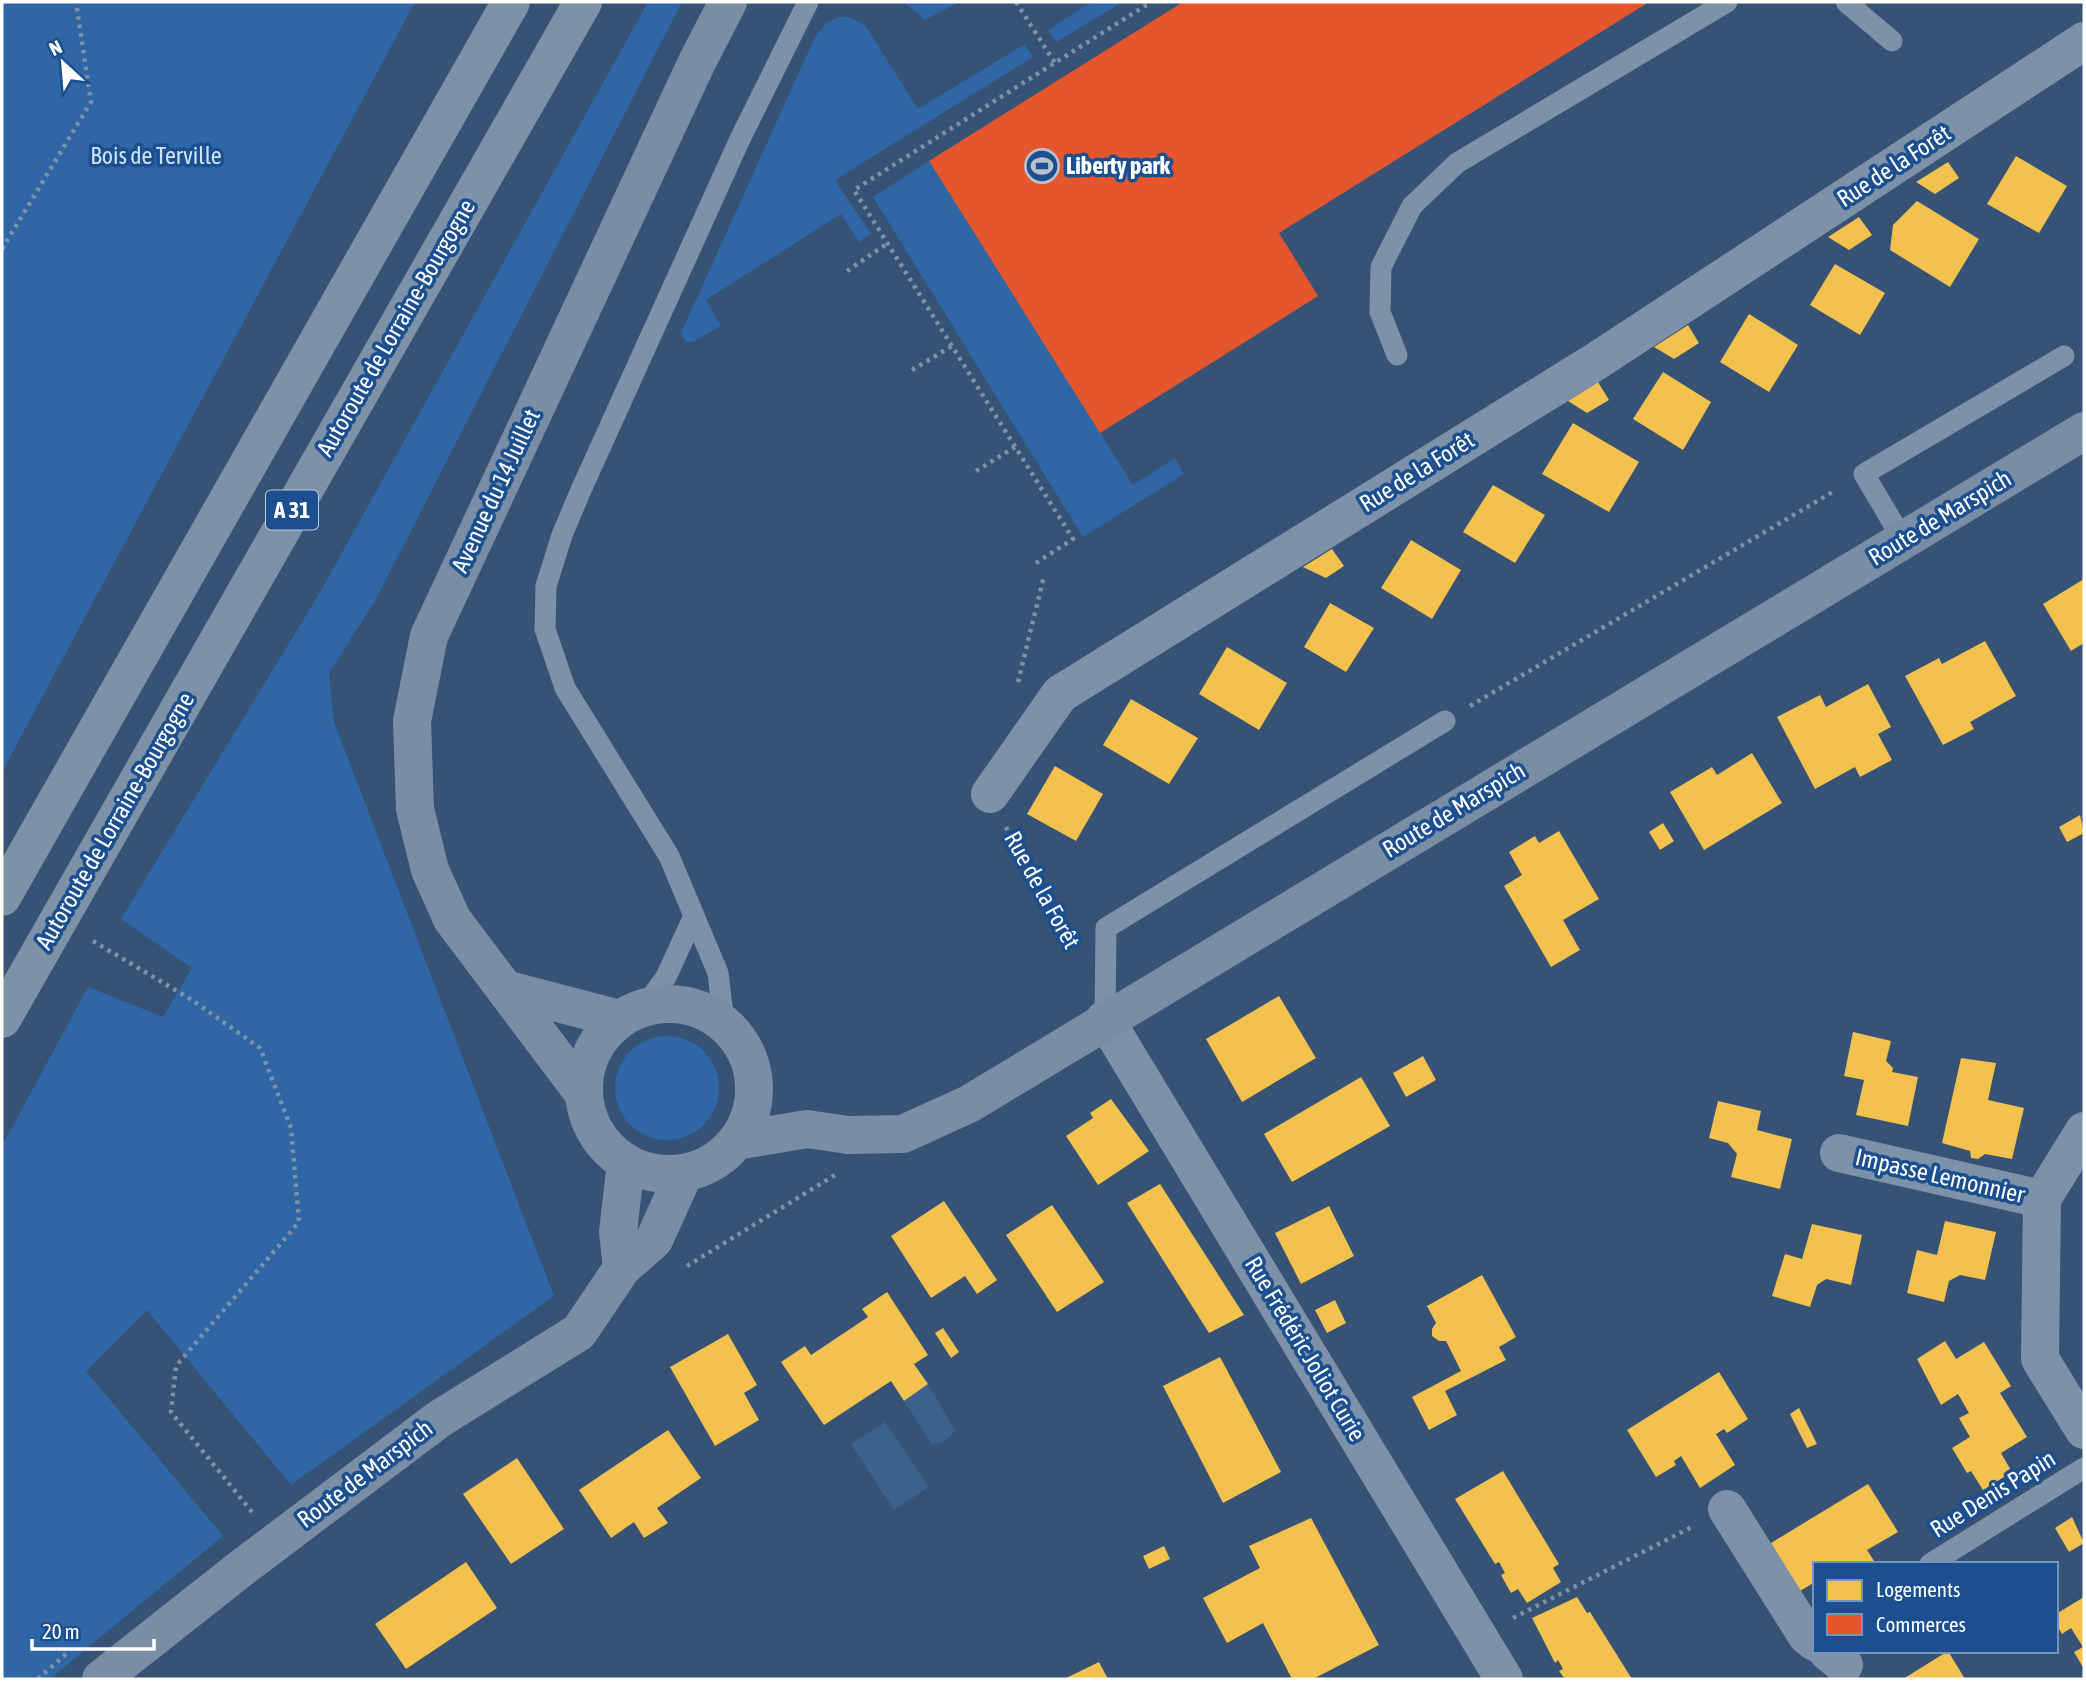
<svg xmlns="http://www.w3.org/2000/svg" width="2086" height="1681" viewBox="0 0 2086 1681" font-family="'Asap Condensed',sans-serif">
<rect width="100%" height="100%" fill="#365274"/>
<g fill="#2f66a5">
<polygon points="2,2 415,2 2,772"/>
<polygon points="648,2 682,2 375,601 329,673 334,722 554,1296 291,1485 147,1310 86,1371 223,1536 50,1679 2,1679 2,1146 88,987 163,1017 192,968 121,919 319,594"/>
<polygon points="904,2 959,2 925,20"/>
<polygon points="1091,2 1123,2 1056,42 1048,30"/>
<polygon points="838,17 848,17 865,25 918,109 1025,44 1033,57 835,180 871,234 859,242 841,214 706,300 721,326 693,342 686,342 681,333 815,37 826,23"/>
<polygon points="929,161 1133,485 1175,458 1184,474 1083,537 873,197"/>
<circle cx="667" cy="1088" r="52"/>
</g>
<g fill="#3b618d">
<path d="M928,1384L955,1430C948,1441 944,1443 932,1444L904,1401Z"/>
<polygon points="885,1422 929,1487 894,1510 851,1444"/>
</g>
<g fill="#f2c14e">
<polygon points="2016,156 2067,186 2039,233 1987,204"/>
<polygon points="1948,162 1959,178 1935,194 1916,182"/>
<polygon points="1917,201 1979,239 1950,287 1890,250 1893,225"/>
<polygon points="1859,217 1872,235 1849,250 1828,237"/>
<polygon points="1835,264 1885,293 1860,335 1810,305"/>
<polygon points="1749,314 1798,345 1769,392 1720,362"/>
<polygon points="1688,325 1699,343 1674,359 1654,347"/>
<polygon points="1663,372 1711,402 1683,450 1633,419"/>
<polygon points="1598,382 1609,400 1587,413 1568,401"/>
<polygon points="1573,423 1639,462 1609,512 1542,474"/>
<polygon points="1493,485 1545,515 1515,563 1463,532"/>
<polygon points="1411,540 1461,570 1432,619 1381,588"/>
<polygon points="1332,549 1344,566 1326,578 1303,567"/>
<polygon points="2084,579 2084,643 2071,651 2043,604"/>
<polygon points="1330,603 1374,628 1346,672 1304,647"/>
<polygon points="1985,641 2016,696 1970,722 1974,729 1943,745 1905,676 1939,658 1942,664"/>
<polygon points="1227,647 1287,683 1259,730 1199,694"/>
<polygon points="1868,684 1891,727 1878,734 1892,760 1860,777 1855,767 1815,789 1777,717 1820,695 1826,707"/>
<polygon points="1131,699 1198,738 1169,784 1103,745"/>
<polygon points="1752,753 1782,803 1704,850 1670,792 1712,767 1717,775"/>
<polygon points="1055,766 1103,794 1076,841 1027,814"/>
<polygon points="2080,815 2084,833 2067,842 2059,827"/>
<polygon points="1663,823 1674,841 1660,850 1649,832"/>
<polygon points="1559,831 1599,899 1563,920 1580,950 1551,967 1504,886 1522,875 1509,852 1535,836 1539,843"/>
<polygon points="1279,996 1316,1058 1242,1102 1206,1039"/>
<polygon points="1853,1032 1891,1041 1886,1061 1893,1068 1892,1072 1918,1077 1908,1126 1856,1115 1864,1080 1844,1076"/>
<polygon points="1423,1056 1436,1080 1406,1097 1393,1073"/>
<polygon points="1961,1058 1996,1063 1988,1100 2024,1108 2012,1159 1985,1154 1978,1159 1971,1158 1970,1151 1942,1143"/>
<polygon points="1361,1077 1390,1126 1292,1182 1264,1134"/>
<polygon points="1111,1099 1149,1151 1098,1185 1066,1136 1093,1118 1090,1113"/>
<polygon points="1718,1101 1761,1111 1757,1130 1792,1139 1780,1189 1731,1177 1737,1154 1728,1143 1709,1138"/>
<polygon points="1160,1184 1244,1315 1209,1333 1127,1203"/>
<polygon points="944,1201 997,1280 977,1294 965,1276 931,1298 891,1236"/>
<polygon points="1052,1205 1104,1282 1057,1312 1006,1235"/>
<polygon points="1329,1206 1354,1256 1301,1284 1275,1233"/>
<polygon points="1945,1221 1996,1232 1985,1280 1960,1275 1949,1281 1944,1302 1907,1293 1917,1250 1937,1255"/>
<polygon points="1812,1224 1862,1235 1851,1285 1826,1279 1817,1285 1810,1307 1772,1296 1785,1254 1802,1259"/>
<polygon points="1482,1275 1516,1337 1499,1347 1506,1360 1445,1391 1457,1415 1429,1430 1412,1397 1461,1371 1446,1341 1439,1341 1432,1336 1432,1329 1436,1323 1427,1306"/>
<polygon points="887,1292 928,1355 914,1364 928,1384 904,1401 891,1381 824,1425 781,1362 805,1346 811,1355 868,1317 862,1309"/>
<polygon points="1335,1300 1346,1323 1327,1333 1315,1310"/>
<polygon points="943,1328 959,1352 951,1358 935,1333"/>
<polygon points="728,1334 757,1385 744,1393 759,1420 715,1446 670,1367"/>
<polygon points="1945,1341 1956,1359 1984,1342 2011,1386 2000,1393 2027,1437 2001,1453 2012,1472 1983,1490 1971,1471 1967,1473 1952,1448 1970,1437 1959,1418 1969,1413 1958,1394 1941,1405 1917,1359"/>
<polygon points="1220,1357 1281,1472 1223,1503 1163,1386"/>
<polygon points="1719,1372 1748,1419 1727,1433 1724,1429 1716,1434 1735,1465 1700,1488 1681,1456 1674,1461 1676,1465 1656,1477 1627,1430"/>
<polygon points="1799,1408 1817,1444 1807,1448 1790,1414"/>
<polygon points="668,1430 701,1478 657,1508 668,1523 644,1538 634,1522 611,1538 579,1490"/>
<polygon points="517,1458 564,1529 511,1564 463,1494"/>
<polygon points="1503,1471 1559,1564 1553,1568 1561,1582 1527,1603 1518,1589 1511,1593 1501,1575 1505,1573 1499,1562 1495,1564 1455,1499"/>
<polygon points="1868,1484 1898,1532 1867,1550 1876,1564 1815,1564 1815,1582 1800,1591 1771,1543"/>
<polygon points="2072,1517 2084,1543 2069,1552 2055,1528"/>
<polygon points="1311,1518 1379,1645 1313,1679 1292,1679 1263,1623 1227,1643 1203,1598 1260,1568 1249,1546"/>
<polygon points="1164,1546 1170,1559 1149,1569 1143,1556"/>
<polygon points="466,1562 497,1608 406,1669 375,1624"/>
<polygon points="1577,1597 1587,1613 1590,1612 1632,1679 1565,1679 1559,1671 1563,1669 1558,1660 1555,1663 1532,1618"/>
<polygon points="2084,1597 2084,1669 2074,1652 2083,1647 2071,1628 2062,1634 2056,1624 2056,1614"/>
<polygon points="1948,1651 1965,1679 1903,1679"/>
<polygon points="1099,1662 1108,1679 1064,1679"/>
</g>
<polygon fill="#e4572e" points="1183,2 1649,2 1279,233 1318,296 1100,433 929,161"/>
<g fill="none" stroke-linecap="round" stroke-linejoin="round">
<g stroke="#7d92a8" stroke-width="4.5" stroke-dasharray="3.5 5" stroke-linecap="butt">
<polyline points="1016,2 1055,63"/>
<polyline points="2,249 91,102 76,2"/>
<polyline points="847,271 888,243"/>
<polyline points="912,370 952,346"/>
<polyline points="976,471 1015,447"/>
<polyline points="1036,563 1073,539 854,190 1151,2"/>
<polyline points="1018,682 1044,576"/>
<polyline points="1470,706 1836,490"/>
<polyline points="1006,827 1035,884 1073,944"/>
<polyline points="93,941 192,1000 260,1048 291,1128 299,1222 176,1366 171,1412 252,1512"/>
<polyline points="687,1266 835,1175"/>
<polyline points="1513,1618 1692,1527"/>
<polyline points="38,1679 66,1654"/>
</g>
<g stroke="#7d92a8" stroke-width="21">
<polyline points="1846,2 1892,41"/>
<polyline points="1397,355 1380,312 1381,267 1412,206 1457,163 1727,2"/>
<polyline points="1903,540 1864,474 2064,356"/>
<polyline points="645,1006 666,977 694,916"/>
<polyline points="1105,1019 1106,928 1445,721"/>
<polyline points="724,1023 718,973 669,856 565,688 545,629 546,586 562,535 581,490 740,139 808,2"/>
<polyline points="1930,1564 2084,1468"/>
</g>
<g stroke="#7d92a8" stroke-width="38">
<polyline points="990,794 1060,694 1598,360 2084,41"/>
<polyline points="1105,1019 1504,1679"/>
<polyline points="2084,1131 2042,1199 2040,1359 2084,1430"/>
<polyline points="1839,1153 2042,1199"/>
<polyline points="1727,1509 1807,1636 1815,1642"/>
<polyline points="1827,1651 1844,1665"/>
</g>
<g stroke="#798da4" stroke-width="38">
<polyline points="508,990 619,1019"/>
<circle cx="669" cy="1089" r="85"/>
<polyline points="583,1093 452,919 430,870 415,809 412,721 429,636 697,62 728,2"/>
<polyline points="736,1141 807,1129 848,1135 903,1134 969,1104 2084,431"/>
<polyline points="622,1268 618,1232 626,1163"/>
<polyline points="101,1679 239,1570 439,1419 579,1332 622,1268 654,1240 683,1176"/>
</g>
<g stroke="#7e92a7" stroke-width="38">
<polyline points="2,897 511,2"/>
<polyline points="2,1019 583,2"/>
</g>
</g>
<defs>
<g id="stadium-ring" transform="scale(1.75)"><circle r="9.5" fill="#1b4f8f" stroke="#b9c2ce" stroke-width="1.5"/><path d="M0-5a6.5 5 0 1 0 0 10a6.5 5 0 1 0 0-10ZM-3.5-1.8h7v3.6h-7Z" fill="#b9c2ce"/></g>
</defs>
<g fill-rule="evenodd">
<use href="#stadium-ring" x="1042" y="166"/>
</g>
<g text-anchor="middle" stroke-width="7" stroke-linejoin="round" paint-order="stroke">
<rect fill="#1b4f8f" stroke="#bbcadd" stroke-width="2" x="266" y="490.5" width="52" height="39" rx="5"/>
<g font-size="23" font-weight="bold" fill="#fff">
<text x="292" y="518">A 31</text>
</g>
<g font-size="24" fill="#cfe3fa" stroke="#1b4f8f">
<text x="156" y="164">Bois de Terville</text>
</g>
<g font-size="24" font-weight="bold" fill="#fff" stroke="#1b4f8f" text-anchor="start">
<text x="1066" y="174">Liberty park</text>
</g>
<g font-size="24" fill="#fff" stroke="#1b4f8f">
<text transform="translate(1894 166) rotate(-33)" y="8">Rue de la Forêt</text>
<text transform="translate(396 328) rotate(-60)" y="8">Autoroute de Lorraine-Bourgogne</text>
<text transform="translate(1417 472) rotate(-32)" y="8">Rue de la Forêt</text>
<text transform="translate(496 491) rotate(-65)" y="8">Avenue du 14 Juillet</text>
<text transform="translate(1940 518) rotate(-31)" y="8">Route de Marspich</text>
<text transform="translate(1454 810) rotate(-31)" y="8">Route de Marspich</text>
<text transform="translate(115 821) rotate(-60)" y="8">Autoroute de Lorraine-Bourgogne</text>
<text transform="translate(1042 890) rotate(61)" y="8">Rue de la Forêt</text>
<text transform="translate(1940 1176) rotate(13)" y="8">Impasse Lemonnier</text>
<text transform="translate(1305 1349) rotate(59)" y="8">Rue Frédéric Joliot Curie</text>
<text transform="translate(365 1474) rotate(-37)" y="8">Route de Marspich</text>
<text transform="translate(1993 1494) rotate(-32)" y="8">Rue Denis Papin</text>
</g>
</g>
<rect width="2086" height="1681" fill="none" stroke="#ffffff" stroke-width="7"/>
<rect x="1813" y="1562" width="245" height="91" fill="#1b4f8f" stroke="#7695bc" stroke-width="2"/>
<rect x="1827" y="1580" width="35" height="21" fill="#f2c14e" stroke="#7695bc" stroke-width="2"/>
<text x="1876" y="1597" font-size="21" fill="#ffffff">Logements</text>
<rect x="1827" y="1614" width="35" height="21" fill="#e4572e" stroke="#7695bc" stroke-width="2"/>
<text x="1876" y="1632" font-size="21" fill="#ffffff">Commerces</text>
<g transform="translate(63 63) rotate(334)" stroke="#1b4f8f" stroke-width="5" paint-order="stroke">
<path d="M0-5L12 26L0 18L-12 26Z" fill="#ffffff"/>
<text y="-10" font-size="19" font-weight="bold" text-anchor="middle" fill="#ffffff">N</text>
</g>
<path d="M32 1639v10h122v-10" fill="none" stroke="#ffffff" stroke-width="3.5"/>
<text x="42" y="1639" font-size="21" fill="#ffffff" stroke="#1b4f8f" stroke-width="5" paint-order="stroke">20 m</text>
</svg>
